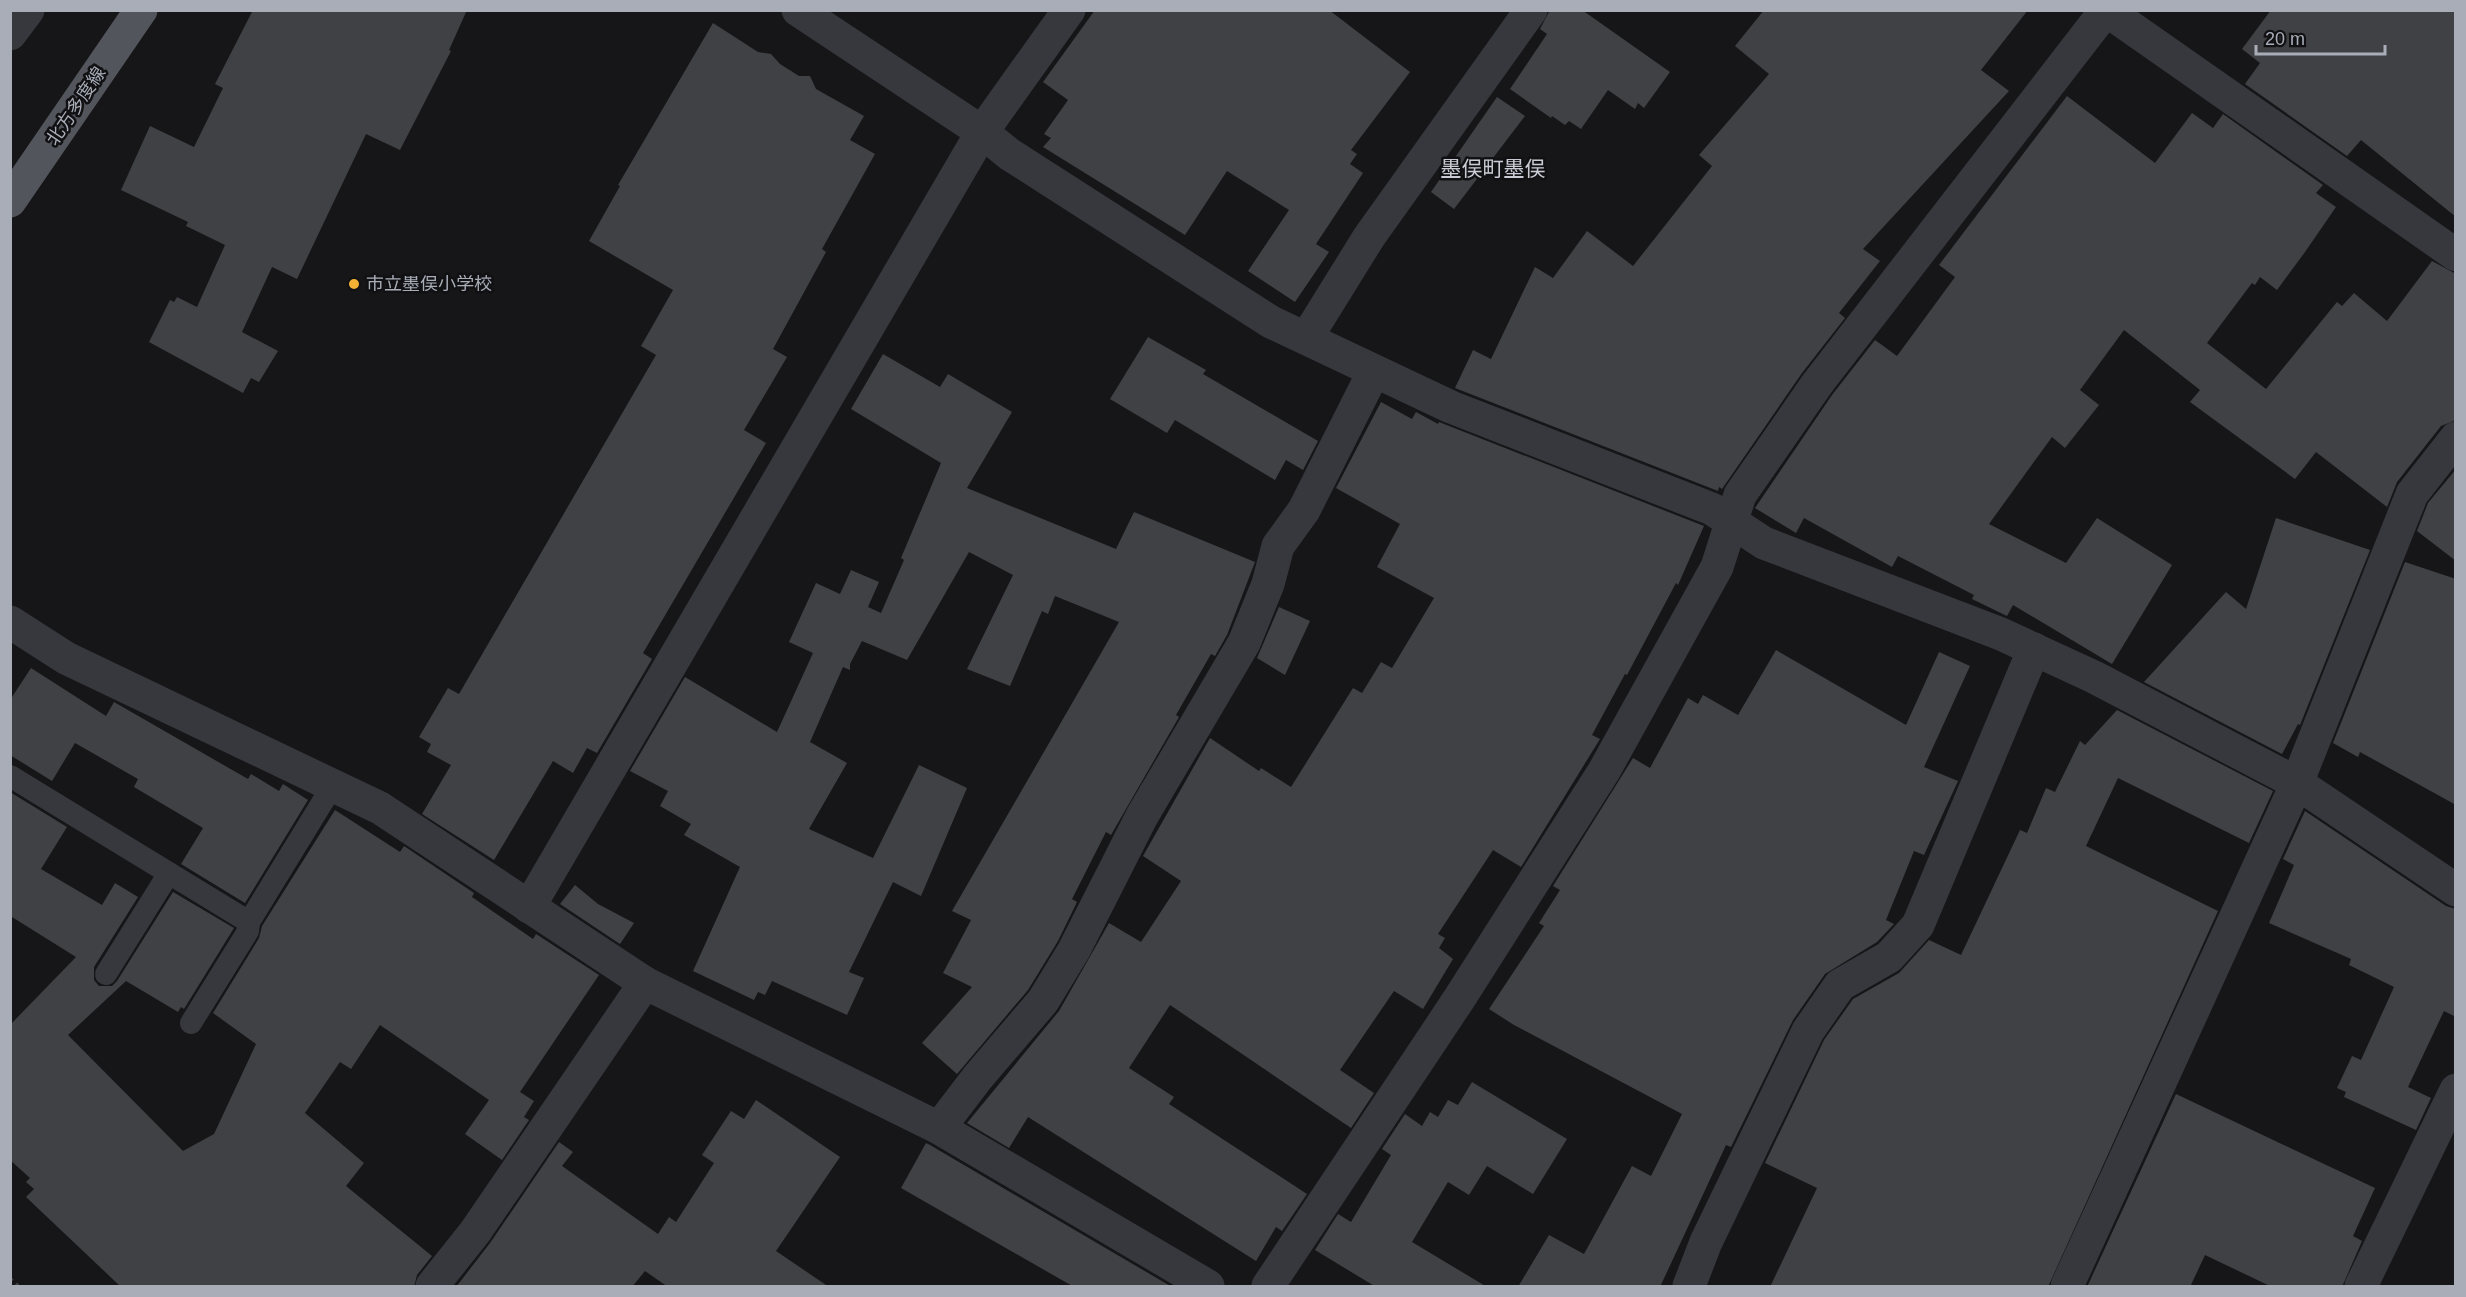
<svg xmlns="http://www.w3.org/2000/svg" width="2466" height="1297" viewBox="0 0 2466 1297" font-family="Helvetica,'Noto Sans JP',sans-serif">
<rect width="100%" height="100%" fill="#161618"/>
<g fill="#404145">
<polygon points="253,10 467,10 449,50 451,51 400,150 366,134 297,279 272,267 242,332 278,351 259,382 251,378 243,393 149,342 170,300 174,302 177,297 197,307 225,245 186,226 188,222 121,190 150,126 194,147 223,88 215,84"/>
<polygon points="1095,10 1329,10 1410,72 1351,150 1357,154 1350,164 1363,173 1316,244 1329,252 1295,302 1248,271 1289,210 1227,171 1185,235 1043,147 1051,138 1044,134 1068,100 1043,82"/>
<polygon points="1550,10 1582,10 1670,72 1644,108 1638,103 1635,109 1608,90 1581,129 1569,121 1565,125 1552,116 1551,118 1510,89 1547,34 1540,29"/>
<polygon points="1764,10 2028,10 1981,70 2009,91 1863,249 1880,261 1839,313 1845,318 1802,373 1722,489 1719,487 1718,491 1455,388 1473,350 1491,359 1535,267 1553,278 1587,231 1633,266 1712,166 1699,155 1769,74 1735,46"/>
<polygon points="2271,10 2456,10 2456,217 2361,140 2347,156 2245,84 2260,63 2242,49"/>
<polygon points="713,23 758,52 771,54 780,64 799,76 810,76 816,89 864,116 850,140 875,154 822,249 826,252 773,349 787,357 744,430 766,443 643,653 652,659 597,753 587,748 573,773 553,761 494,860 422,814 451,765 427,752 431,744 419,737 448,688 459,694 656,355 641,346 673,290 589,241 620,186 618,185"/>
<polygon points="2067,96 2155,163 2192,113 2213,128 2223,114 2323,185 2316,193 2336,207 2305,252 2277,290 2260,277 2255,285 2252,283 2207,343 2266,389 2337,302 2342,306 2354,293 2387,321 2432,261 2456,274 2456,420 2441,426 2397,482 2387,507 2316,452 2295,479 2190,402 2200,390 2124,330 2080,390 2099,405 2065,448 2052,437 1989,524 2066,563 2097,518 2172,565 2112,664 2013,605 2007,616 1972,599 1974,595 1898,556 1892,567 1804,518 1796,533 1755,508 1832,395 1875,340 1897,356 1955,277 1939,265"/>
<polygon points="1497,97 1525,116 1454,209 1431,192"/>
<polygon points="1148,337 1206,370 1203,374 1318,441 1303,470 1286,460 1275,480 1175,420 1167,433 1110,399"/>
<polygon points="883,354 940,387 948,374 1012,412 967,488 1116,549 1134,512 1255,562 1227,635 1215,656 1211,654 1176,715 1179,717 1111,835 1106,832 1072,899 1077,902 1058,941 1028,990 957,1074 922,1043 972,987 943,973 971,920 952,911 1119,622 1055,596 1048,614 1042,611 1010,686 967,669 1013,575 969,552 907,660 862,641 850,664 850,670 843,667 810,742 847,763 809,829 873,858 919,765 967,788 921,896 893,882 849,972 864,978 847,1015 772,981 765,995 758,992 754,1000 693,971 740,867 684,835 691,824 660,806 668,791 630,771 685,677 777,732 813,653 789,642 816,583 840,594 851,570 879,582 868,607 881,613 904,560 901,558 941,463 851,409"/>
<polygon points="1381,402 1412,419 1416,412 1438,424 1439,422 1704,526 1678,585 1676,583 1627,675 1625,674 1592,735 1600,739 1521,867 1493,850 1438,934 1445,938 1439,948 1453,959 1423,1009 1394,991 1340,1070 1374,1093 1351,1128 1170,1005 1129,1068 1174,1097 1169,1104 1307,1194 1282,1231 1276,1227 1256,1261 1028,1117 1009,1148 967,1123 1059,1011 1109,923 1141,942 1181,881 1143,856 1210,738 1259,771 1261,768 1291,787 1353,688 1362,693 1381,662 1392,668 1434,598 1377,567 1400,524 1336,488"/>
<polygon points="2456,469 2456,561 2417,531 2428,503"/>
<polygon points="2276,518 2370,550 2300,725 2298,724 2282,754 2144,682 2226,592 2246,609"/>
<polygon points="2405,562 2456,579 2456,805 2360,752 2358,757 2333,743"/>
<polygon points="1279,607 1310,621 1285,675 1257,658"/>
<polygon points="1776,650 1906,725 1939,652 1970,666 1924,767 1958,781 1924,855 1914,851 1886,920 1894,924 1877,942 1825,974 1793,1020 1731,1147 1726,1145 1660,1287 1518,1287 1549,1235 1584,1254 1632,1166 1651,1176 1682,1114 1514,1025 1489,1009 1544,926 1539,923 1560,890 1553,886 1633,758 1650,768 1688,698 1698,704 1703,695 1738,715"/>
<polygon points="31,668 106,716 114,702 248,779 251,774 279,791 283,784 308,800 245,903 181,864 203,828 134,787 138,779 75,743 52,781 10,755 10,700"/>
<polygon points="2117,710 2273,791 2249,843 2118,778 2086,846 2218,911 2048,1287 1770,1287 1817,1188 1765,1163 1824,1040 1853,999 1899,973 1929,940 1961,955 2020,830 2027,833 2046,788 2055,792 2080,741 2085,745"/>
<polygon points="10,792 67,827 41,869 102,905 115,883 138,897 94,967 94,980 99,986 112,986 117,981 173,892 234,928 184,1009 181,1007 178,1012 126,981 68,1035 183,1151 214,1134 256,1044 213,1013 259,938 262,926 335,810 400,852 404,846 474,893 472,897 533,939 536,934 599,975 520,1092 534,1101 524,1117 529,1120 502,1160 465,1134 489,1100 380,1025 351,1069 340,1062 305,1113 364,1163 346,1186 432,1256 417,1275 414,1287 121,1287 26,1197 34,1189 26,1182 30,1178 10,1160 10,1025 76,957 12,917 10,919"/>
<polygon points="2305,811 2446,906 2456,909 2456,1017 2444,1011 2408,1087 2431,1098 2416,1130 2344,1097 2346,1092 2337,1088 2352,1056 2361,1060 2394,987 2349,965 2351,959 2269,923 2294,865 2283,859"/>
<polygon points="575,885 598,904 634,923 620,944 560,904"/>
<polygon points="1472,1082 1567,1139 1533,1194 1487,1166 1469,1195 1448,1182 1412,1242 1487,1287 1376,1287 1315,1250 1338,1214 1351,1222 1391,1155 1382,1149 1405,1114 1422,1126 1430,1112 1438,1117 1448,1100 1458,1105"/>
<polygon points="2176,1094 2375,1188 2353,1236 2362,1241 2342,1287 2272,1287 2205,1255 2190,1287 2087,1287"/>
<polygon points="756,1100 840,1157 776,1251 829,1287 668,1287 645,1271 632,1287 456,1287 490,1243 559,1142 573,1152 562,1166 658,1234 669,1217 676,1222 714,1163 702,1155 731,1111 744,1119"/>
<polygon points="926,1143 930,1145 1172,1287 1074,1287 901,1188"/>
</g>
<g fill="none" stroke-linecap="round" stroke-linejoin="round">
<polyline stroke="#3d3f44" stroke-width="4" stroke-dasharray="3 4.5" stroke-linecap="butt" points="10,1279 18,1286"/>
<g stroke="#37383d" stroke-width="22">
<polyline points="10,776 249,922 333,785"/>
<polyline points="106,974 169,873"/>
<polyline points="191,1023 248,931 249,922"/>
</g>
<g stroke="#37383d" stroke-width="33">
<polyline points="798,10 982,132 1009,154 1271,322 1451,407 1712,509 1764,543 2001,634 2094,677 2297,783 2456,890"/>
<polyline points="2106,10 2456,255"/>
<polyline points="10,34 28,10"/>
<polyline points="1307,337 1369,237 1531,10"/>
<polyline points="10,622 66,658 380,808 645,983 939,1128 1208,1286"/>
<polyline points="529,907 982,132 1069,10"/>
<polyline points="939,1128 978,1077 1043,1001 1074,950 1142,816 1244,643 1268,584 1278,546 1304,510 1374,371"/>
<polyline points="432,1286 475,1232 645,983"/>
<polyline points="1268,1286 1459,999 1604,771 1717,567 1740,495 1817,384 2106,10"/>
<polyline points="1689,1286 1706,1242 1808,1031 1840,985 1889,957 1918,925 2034,649"/>
<polyline points="2067,1286 2297,783 2412,494 2456,438"/>
<polyline points="2361,1286 2456,1090"/>
</g>
<polyline stroke="#53555c" stroke-width="33" points="10,201 141,10"/>
</g>
<circle fill="#f2b134" stroke="#111113" stroke-width="2" cx="354" cy="284" r="6"/>
<g text-anchor="middle" stroke-width="5" stroke-linejoin="round" paint-order="stroke">
<g font-size="18" fill="#a8adb8" stroke="#111113">
<text transform="translate(76 106) rotate(-56)" y="6">北方多度線</text>
</g>
<g font-size="18" fill="#a8adb8" stroke="#111113" text-anchor="start">
<text x="366" y="290">市立墨俣小学校</text>
</g>
<g font-size="21" fill="#c9ccd4" stroke="#111113">
<text x="1493" y="176">墨俣町墨俣</text>
</g>
</g>
<rect width="2466" height="1297" fill="none" stroke="#a8adb8" stroke-width="24"/>
<path d="M2256 45v9h129v-9" fill="none" stroke="#a8adb8" stroke-width="3"/>
<text x="2265" y="45" font-size="18" fill="#a8adb8" stroke="#111113" stroke-width="4.5" paint-order="stroke">20 m</text>
</svg>
